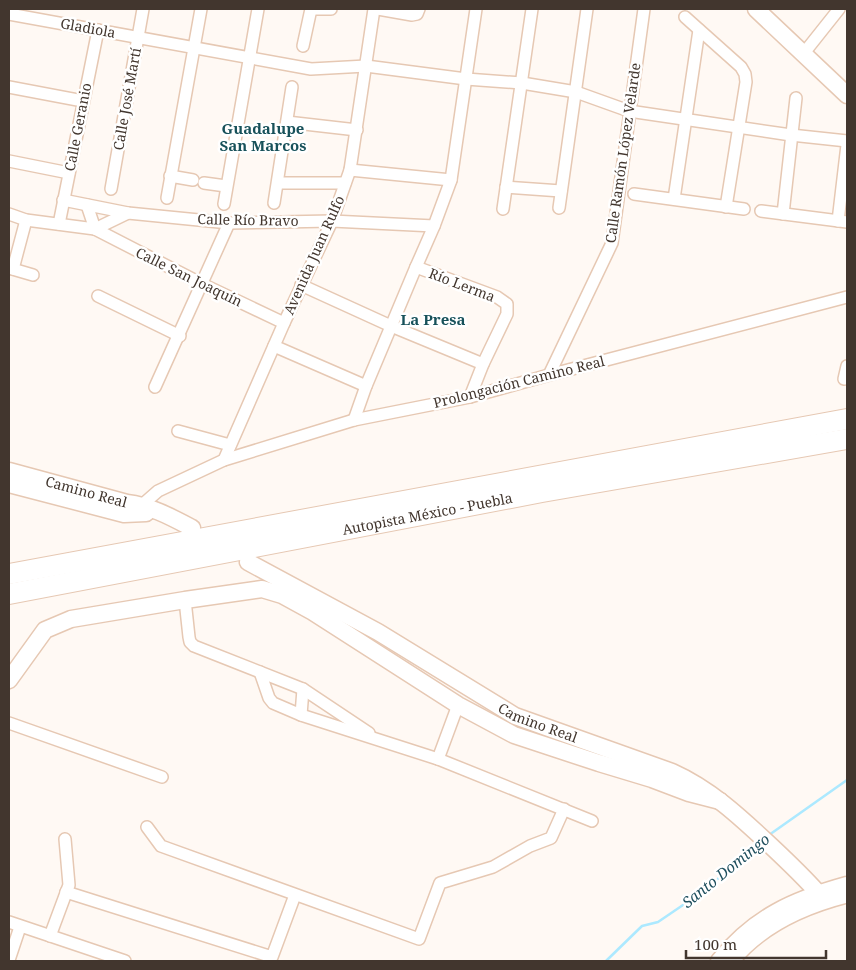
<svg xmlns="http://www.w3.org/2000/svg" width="856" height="970" viewBox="0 0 856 970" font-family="'Noto Serif',serif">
<rect width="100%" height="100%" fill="#fff9f4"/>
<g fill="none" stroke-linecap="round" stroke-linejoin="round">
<g stroke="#ace9ff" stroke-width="2.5">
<polyline points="769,835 847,780"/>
<polyline points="606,961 642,926 658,922 711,886 736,860 758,843"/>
</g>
<g stroke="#e6c8b3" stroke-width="14">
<g id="street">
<polyline points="311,9 331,9"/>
<polyline points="378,9 412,15 417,14 419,9"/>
<polyline points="9,14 311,69 366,66 466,79 522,83 576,92 629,111 791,135 847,141"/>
<polyline points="685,17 741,67 745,74 746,82 726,207"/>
<polyline points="303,46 311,9"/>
<polyline points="804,53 839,9"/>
<polyline points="9,87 83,101"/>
<polyline points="287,122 357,130"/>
<polyline points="9,161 69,173"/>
<polyline points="350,170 451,180"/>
<polyline points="170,176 193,180"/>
<polyline points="204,183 226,186"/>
<polyline points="278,183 345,183"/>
<polyline points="506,187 561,191"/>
<polyline points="111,189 143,9"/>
<polyline points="634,194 744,209"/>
<polyline points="167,198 201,9"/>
<polyline points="674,199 699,30"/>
<polyline points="63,200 128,213 229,223 332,221 434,226"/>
<polyline points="274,203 292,87"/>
<polyline points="224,204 258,9"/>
<polyline points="87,205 95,229"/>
<polyline points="559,208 587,9"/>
<polyline points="503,209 532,9"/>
<polyline points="761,211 847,222"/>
<polyline points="9,214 26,220 95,229 202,284 284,323"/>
<polyline points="783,214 796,98"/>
<polyline points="838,221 847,145"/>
<polyline points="59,224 98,30"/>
<polyline points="95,229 128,213"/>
<polyline points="416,267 497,297 507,304 507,314 483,364 470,397"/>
<polyline points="9,268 33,275"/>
<polyline points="13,269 26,220"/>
<polyline points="301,285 391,326 483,364"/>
<polyline points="98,296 180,336"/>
<polyline points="274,346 366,386"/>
<polyline points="549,375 612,243 644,9"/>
<polyline points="844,379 847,366"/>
<polyline points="155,387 229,223"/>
<polyline points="354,420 366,386 416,267 434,226 451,180 476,9"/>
<polyline points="178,431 230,445"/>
<polyline points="224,460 284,323 332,221 350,170 374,9"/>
<polyline points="140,512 142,505 158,491 224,460 354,420 470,397 549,375 847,297"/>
<polyline points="185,600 189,637 190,642 194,646 303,689 369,733"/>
<polyline points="260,672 269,698 273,703 301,715 438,759 592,821"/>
<polyline points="301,715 303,689"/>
<polyline points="9,723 162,777"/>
<polyline points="438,759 458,705"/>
<polyline points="147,827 161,846 419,939 440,883 493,867 530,846 551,838 564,809"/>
<polyline points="66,892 272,957 295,895"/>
<polyline points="9,922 125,961"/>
<polyline points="50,936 69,885 65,839"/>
<polyline points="9,960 20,927"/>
<path d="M734,961C763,926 804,908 847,897"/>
</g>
</g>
<g stroke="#e6c8b3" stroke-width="19">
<g id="secondary">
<polyline points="756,9 847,95"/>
<path id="s1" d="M9,471L127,503C151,506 171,517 192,528"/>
<polyline points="9,484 124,514 146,513"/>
<path id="s2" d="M248,562L378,632L515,716L672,772C710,789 739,816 770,845C786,860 803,876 818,893"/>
<polyline points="9,680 45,630 71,619 185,600 262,589 282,595 313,612 458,705 514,735 599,763 652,779 689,793 720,801"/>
<path d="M719,961C755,917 793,900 847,885"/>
</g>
</g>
<g stroke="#e6c8b3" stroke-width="22">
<g id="highway">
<polyline points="9,574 847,419"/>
<path id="s3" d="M9,594L542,492L847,439"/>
</g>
</g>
<use href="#street" stroke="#fff" stroke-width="11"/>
<use href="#secondary" stroke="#fff" stroke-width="16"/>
<use href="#highway" stroke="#fff" stroke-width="20"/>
</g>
<g text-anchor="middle" stroke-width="5" stroke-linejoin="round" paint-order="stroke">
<g font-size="14" fill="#42362e" stroke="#fff">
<text transform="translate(88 28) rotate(10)" y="5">Gladiola</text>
<text transform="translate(127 99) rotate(-80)" y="5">Calle José Martí</text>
<text transform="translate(78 127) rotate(-79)" y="5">Calle Geranio</text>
<text transform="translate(623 153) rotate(-82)" y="5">Calle Ramón López Velarde</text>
<text transform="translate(248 220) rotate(1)" y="5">Calle Río Bravo</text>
<text transform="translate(314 255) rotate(-66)" y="5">Avenida Juan Rulfo</text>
<text transform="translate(189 277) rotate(26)" y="5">Calle San Joaquín</text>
<text transform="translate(462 285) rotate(21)" y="5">Río Lerma</text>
<text transform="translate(519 382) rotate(-14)" y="5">Prolongación Camino Real</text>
<text dy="5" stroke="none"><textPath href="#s1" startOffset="80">Camino Real</textPath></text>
<text dy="5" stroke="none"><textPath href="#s3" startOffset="426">Autopista México - Puebla</textPath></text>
<text dy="5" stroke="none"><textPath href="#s2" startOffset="332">Camino Real</textPath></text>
</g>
<g font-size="15" font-weight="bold" fill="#17515a" stroke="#fff">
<text x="263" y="134">Guadalupe<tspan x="263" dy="17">San Marcos</tspan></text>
<text x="433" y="325">La Presa</text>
</g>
<g font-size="15" font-style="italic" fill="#20505f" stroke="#fff">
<text transform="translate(726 871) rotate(-39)" y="5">Santo Domingo</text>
</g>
</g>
<rect width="856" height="970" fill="none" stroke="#42362e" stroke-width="20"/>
<path d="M686 950v8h140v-8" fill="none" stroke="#42362e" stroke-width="2.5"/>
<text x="694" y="950" font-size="15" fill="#42362e" stroke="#ffffff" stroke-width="4" paint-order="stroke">100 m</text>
</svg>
